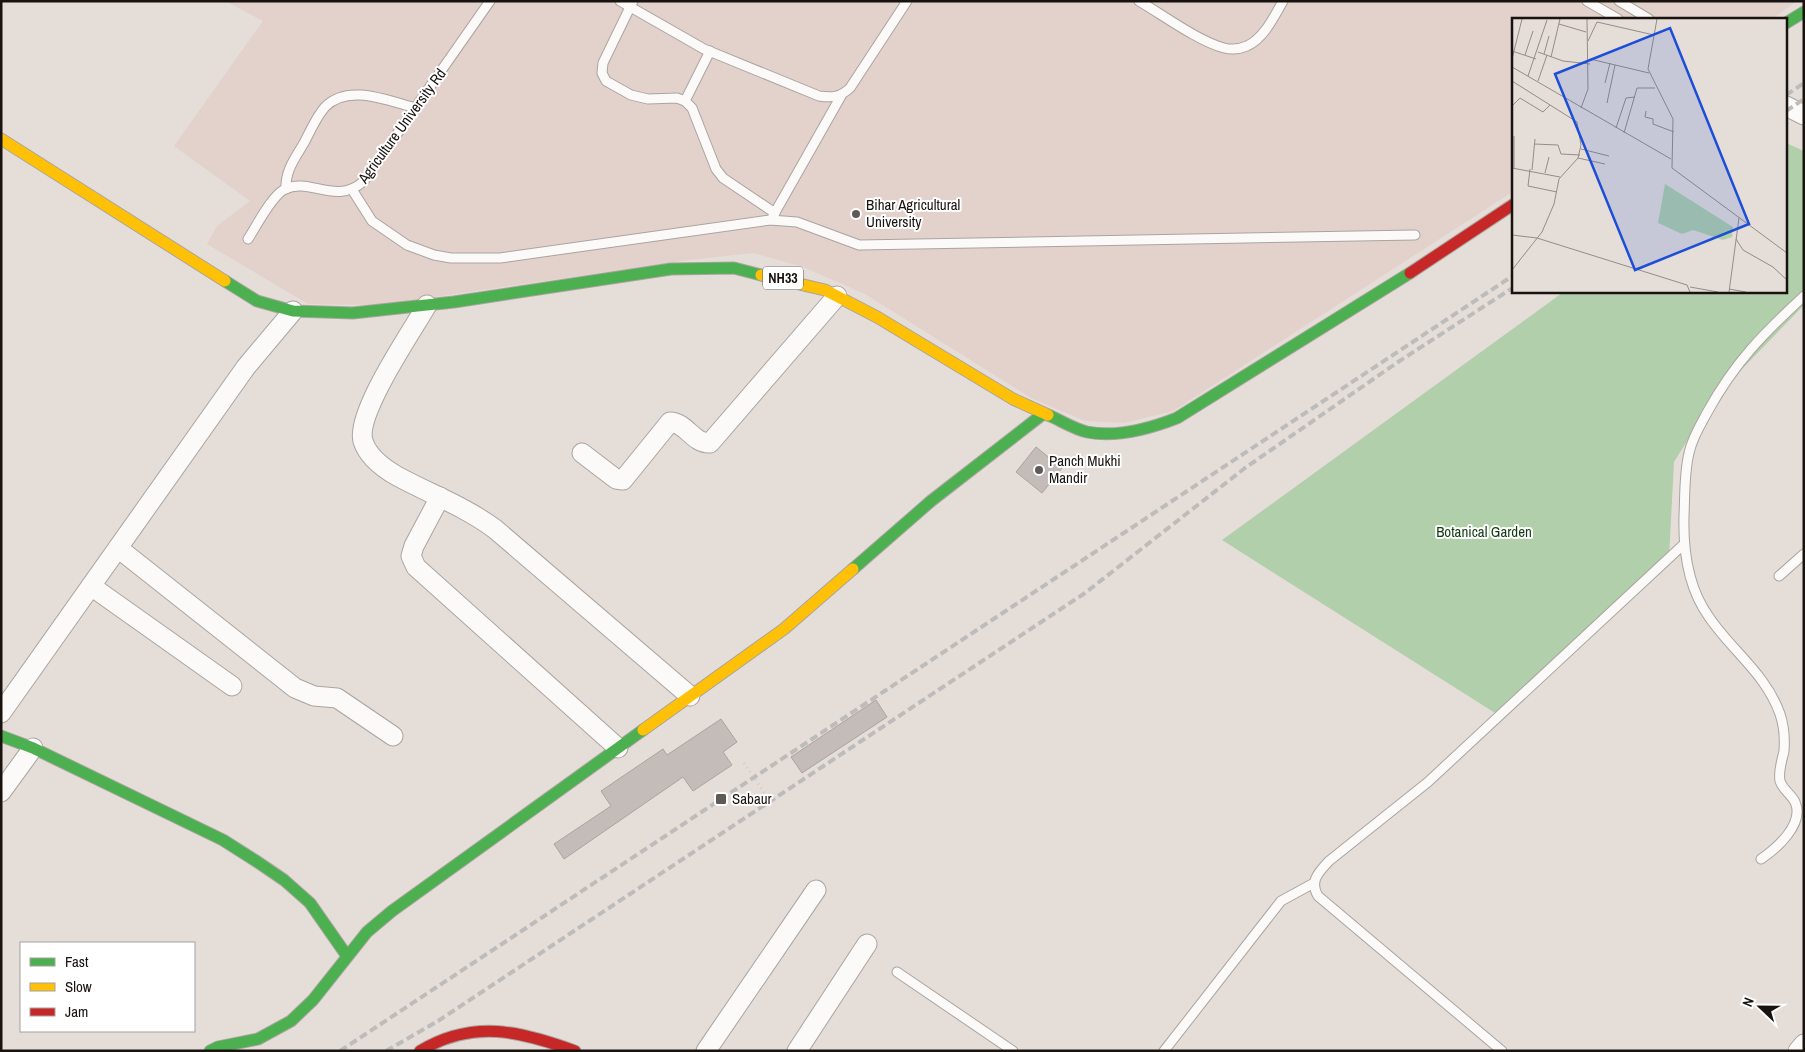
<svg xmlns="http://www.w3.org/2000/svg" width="1805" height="1052" viewBox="0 0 1805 1052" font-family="'Archivo Narrow',sans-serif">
<rect width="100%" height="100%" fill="#e5ddd8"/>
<polygon fill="#e3d1cc" points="225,1 1797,1 1772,19 1514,19 1514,191 1173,411 1124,423 1085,421 1033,399 865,294 803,267 753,253 689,260 378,305 308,304 207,244 217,226 250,201 174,146 263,21"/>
<polygon fill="#b1cfaa" points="1786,143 1804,151 1804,305 1713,399 1674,462 1669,558 1503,718 1222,540 1565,291 1786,291"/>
<g fill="#c3bcb8" stroke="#aaa39f">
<polygon points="1036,447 1062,468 1042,493 1016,472"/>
<polygon points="876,700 887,717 802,773 791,757"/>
<polygon points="721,719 737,742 723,752 732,765 693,791 683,777 564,859 554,844 611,806 601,791 663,749 667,755"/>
</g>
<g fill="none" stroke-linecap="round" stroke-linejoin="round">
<g stroke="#aaa4a0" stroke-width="11">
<g id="lane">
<path d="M620,1L704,49L819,96C833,98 840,97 850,88L907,1"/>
<polyline points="633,1 603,63 602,73 606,81 631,95 648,99 677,98 685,101 692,108 716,169 723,178 775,213"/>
<path d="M1139,1C1163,15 1198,41 1224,48C1232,50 1240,49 1247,46C1264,38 1274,17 1283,1"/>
<polyline points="1587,1 1618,19"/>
<polyline points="1619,1 1649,19"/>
<polyline points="685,101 710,51"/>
<path d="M286,189C285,171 295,158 304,143C310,132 316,117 325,107C348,83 388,101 416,108"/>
<polyline points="353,191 372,221 407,245 434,255 451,258 500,258 770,220 797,222 859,245 1415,235"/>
<polyline points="773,216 841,96"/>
<path d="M248,239C256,227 272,195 285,189C310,177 336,206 364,181L490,1"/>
<polyline points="1779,576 1804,554"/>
<path d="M1761,859C1776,849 1805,824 1795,802C1791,794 1783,790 1780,781C1778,771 1782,761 1784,751C1785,738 1784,726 1780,714C1766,674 1732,651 1709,617C1688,588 1683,551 1684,516C1685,495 1684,474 1689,453C1692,438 1701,424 1708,411C1735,362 1763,334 1804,296"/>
<polyline points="897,972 1013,1051"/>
<polyline points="1164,1051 1281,901 1314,883"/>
<path d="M1502,1051L1318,896C1309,881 1319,872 1329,861L1428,782L1683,545"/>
</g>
</g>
<g stroke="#aaa4a0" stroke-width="21">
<g id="street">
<polyline points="1786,106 1804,115"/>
<path d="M427,305C412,331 355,414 363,441C368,457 383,468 397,476C430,494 464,506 495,529L690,696"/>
<path d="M582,453L616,479L623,480L670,422C686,422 693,444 710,443L837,296"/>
<polyline points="440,497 414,546 411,556 416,567 618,748"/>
<polyline points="118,548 295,688 314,696 337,698 393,736"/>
<polyline points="91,586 232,686"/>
<polyline points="1,713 246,367 293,311"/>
<polyline points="1,792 33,748"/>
<polyline points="706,1051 816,890"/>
<polyline points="797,1051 867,944"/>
<polyline points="1798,1051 1804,1044"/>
</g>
</g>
<g stroke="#aaa4a0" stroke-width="13">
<g id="fast">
<polyline points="1786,23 1804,12"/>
<polyline points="225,281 257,301 293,311 353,313 454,302 671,269 734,268 761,275"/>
<path d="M1048,415C1060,420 1074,429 1087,432C1117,438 1149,429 1177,418L1410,273"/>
<polyline points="853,569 931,501 1043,414"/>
<polyline points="1,736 33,748 223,840 256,861 284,880 310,903 347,956"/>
<polyline points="210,1051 218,1047 258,1039 291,1021 313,1000 367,932 392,911 643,730"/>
</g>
</g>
<g stroke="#aaa4a0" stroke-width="13">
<g id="slow">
<polyline points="1,139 225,281"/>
<polyline points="761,275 825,290 877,317 1013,399 1048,415"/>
<polyline points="643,730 784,629 853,569"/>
</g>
</g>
<g stroke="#aaa4a0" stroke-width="13">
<g id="jam">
<polyline points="1410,273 1514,204"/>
<path d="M420,1051C473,1019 520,1031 575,1051"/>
</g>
</g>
<use href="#lane" stroke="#fbfaf9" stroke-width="9"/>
<use href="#street" stroke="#fbfaf9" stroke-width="19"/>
<use href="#fast" stroke="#4caf50" stroke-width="11"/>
<use href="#slow" stroke="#ffc107" stroke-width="11"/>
<use href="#jam" stroke="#c62828" stroke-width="11"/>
<g stroke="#bebcbb" stroke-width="4" stroke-dasharray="8 4" stroke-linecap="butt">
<polyline points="1786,95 1804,83"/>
<polyline points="1786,111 1804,99"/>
<polyline points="340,1051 1514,275"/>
<polyline points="386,1051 438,1021 1085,593 1245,468 1398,362 1514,287"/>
</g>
<polyline stroke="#cdcac9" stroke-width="2.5" stroke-dasharray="1 4" stroke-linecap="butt" points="744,763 768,798"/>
</g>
<g fill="#605a56" stroke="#fff" stroke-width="2">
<circle cx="856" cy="214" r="5"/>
<circle cx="1039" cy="470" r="5"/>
<rect x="715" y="793" width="12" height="12" rx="2.5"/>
</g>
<g text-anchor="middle" stroke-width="4" stroke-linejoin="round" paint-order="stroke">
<rect fill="#fff" stroke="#5e5a58" stroke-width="1" x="763" y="266.5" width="40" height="23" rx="4"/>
<g font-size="14" font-weight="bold" fill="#191310">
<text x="783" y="283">NH33</text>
</g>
<g font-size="15" fill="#191310" stroke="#fff">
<text transform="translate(402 126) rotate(-54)" y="5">Agriculture University Rd</text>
</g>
<g font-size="15" fill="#191310" stroke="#fff" text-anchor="start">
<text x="866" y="210">Bihar Agricultural<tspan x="866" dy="17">University</tspan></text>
<text x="1049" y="466">Panch Mukhi<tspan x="1049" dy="17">Mandir</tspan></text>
<text x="732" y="804">Sabaur</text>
</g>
<g font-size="15" fill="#113c13" stroke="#fff">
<text x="1484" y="537">Botanical Garden</text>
</g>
</g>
<g transform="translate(1512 18)">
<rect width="275" height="275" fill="#e5ddd8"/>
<path d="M153,166L221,209L220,219L211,222L181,212L170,216L146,205Z" fill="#b1cfaa"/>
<path fill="none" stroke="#938c88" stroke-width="1" d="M145,1L136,51L161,101L160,150L275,235M47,6L74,14M76,23L85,4L142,17M0,33L24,41M26,34L51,43L78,46M32,36L37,18M13,37L21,13M39,39L48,1M0,41L10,1M78,41L137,55M0,49L159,141M16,58L35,2M0,63L65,104L69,127L66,140L47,161L42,186L30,214L0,252M26,63L35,37M93,65L98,45M95,85L103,47M0,88L8,80L31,94L38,87M69,90L76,71L75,1M134,93L133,99L141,101V106L162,114M104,110L114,80L123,79M112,115L125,70H143M2,118V150M22,126L46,127L49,136L68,137M69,131L97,138M66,140L93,146M0,150L48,159M18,151L16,168L45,174M20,152L23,121M33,155L37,139M0,217L25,220L175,267L178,274M224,221L231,232L261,249L275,262M178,269L206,274M217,271L234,274M217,274L227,200"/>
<path fill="#1d4ed8" fill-opacity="0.15" stroke="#1d4ed8" stroke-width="2.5" d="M158,10L237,206L123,252L43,56Z"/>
<rect width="275" height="275" fill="none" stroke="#191310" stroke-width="2.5"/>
</g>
<rect width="1805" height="1052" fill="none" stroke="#191310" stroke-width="5"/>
<rect x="20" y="942" width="175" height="90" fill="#ffffff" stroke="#a3a19f"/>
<rect x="30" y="958" width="25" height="8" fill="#4caf50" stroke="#a3a19f"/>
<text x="65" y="967" font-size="15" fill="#191310">Fast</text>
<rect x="30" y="983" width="25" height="8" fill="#ffc107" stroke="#a3a19f"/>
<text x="65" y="992" font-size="15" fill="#191310">Slow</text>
<rect x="30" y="1008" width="25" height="8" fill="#c62828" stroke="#a3a19f"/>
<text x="65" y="1017" font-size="15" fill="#191310">Jam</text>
<g transform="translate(1760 1007) rotate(292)" stroke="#ffffff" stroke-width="4" paint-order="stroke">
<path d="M0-4L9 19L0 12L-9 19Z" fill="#191310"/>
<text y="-8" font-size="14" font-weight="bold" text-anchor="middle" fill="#191310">N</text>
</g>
</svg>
